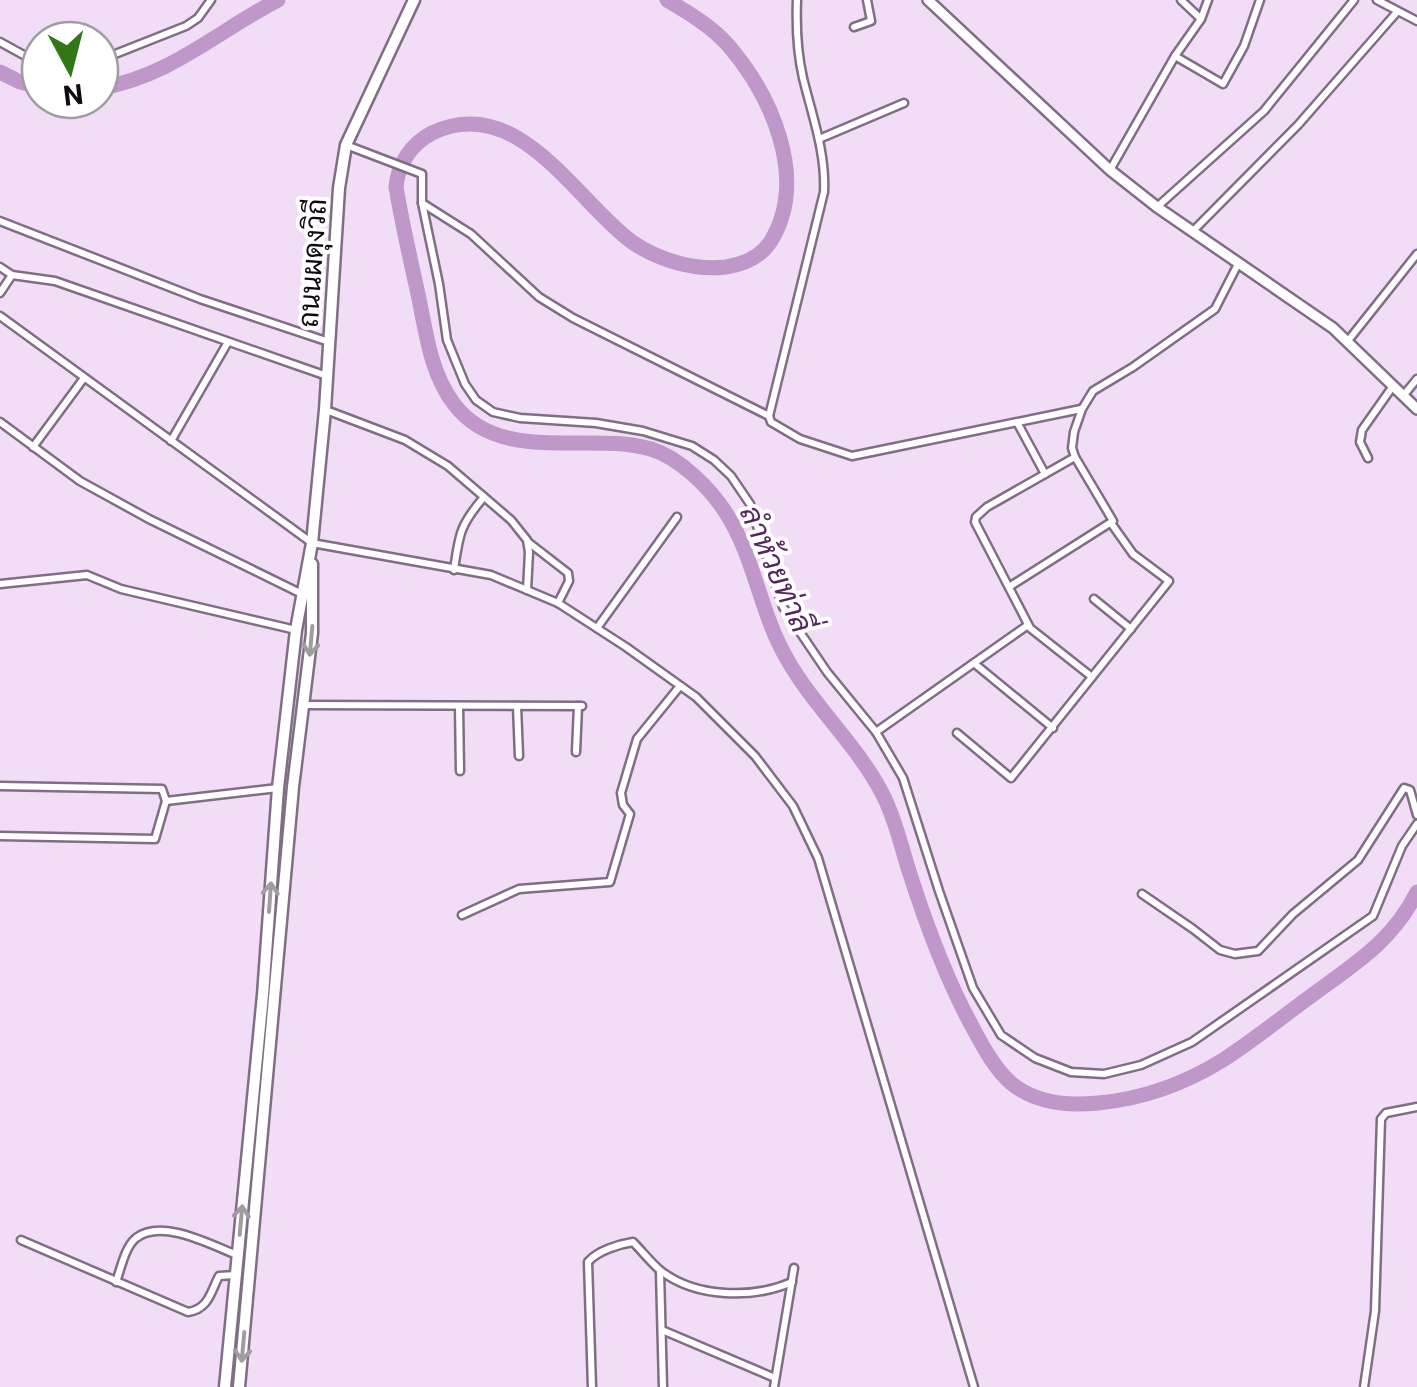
<svg xmlns="http://www.w3.org/2000/svg" width="1417" height="1387" viewBox="0 0 1417 1387" font-family="Roboto,Sarabun,sans-serif">
<rect width="100%" height="100%" fill="#f1ddf6"/>
<g fill="none" stroke-linecap="round" stroke-linejoin="round">
<g stroke="#bf97c9" stroke-width="15">
<path d="M667,0C689,13 711,26 728,45C771,95 809,178 771,241C761,257 744,264 726,267C695,271 658,260 632,242C575,200 518,92 432,133C411,144 398,164 396,187C402,223 410,258 418,294C426,331 430,373 454,404C500,465 588,431 651,449C680,458 710,488 726,513C755,558 760,613 787,659C814,707 859,747 883,795C896,820 901,847 910,874C927,927 946,979 973,1028C983,1047 995,1069 1011,1083C1035,1103 1068,1106 1098,1103C1142,1099 1186,1083 1223,1060C1254,1040 1282,1017 1311,996C1354,964 1392,942 1417,892"/>
<polyline points="0,72 20,82 40,87"/>
<path d="M100,88C169,77 218,31 278,0"/>
</g>
<g stroke="#806e84" stroke-width="11">
<g id="minor">
<polyline points="1181,0 1201,19"/>
<polyline points="1377,0 1417,21"/>
<polyline points="854,27 871,21 867,0"/>
<polyline points="0,42 40,64"/>
<polyline points="1175,56 1223,84 1244,46 1260,0"/>
<polyline points="100,60 186,26 198,18 211,0"/>
<polyline points="819,139 904,103"/>
<path d="M346,145L422,174V203L471,234L539,297L573,318L769,416L824,192C826,153 812,115 803,78C797,52 796,26 797,0"/>
<polyline points="1110,170 1175,56 1201,19 1208,0"/>
<polyline points="422,203 439,284 447,340 465,384 476,400 493,412 520,418 596,423 643,431 692,446 714,460 731,476 750,504 783,607 827,672 876,732 903,778 939,891 973,988 1001,1035 1035,1058 1071,1072 1104,1074 1141,1065 1192,1042 1373,916 1402,846 1417,824"/>
<polyline points="1157,207 1264,111 1354,0"/>
<polyline points="0,221 200,299 329,342"/>
<polyline points="1193,231 1298,125 1397,12"/>
<polyline points="0,267 12,275 55,281 327,376"/>
<polyline points="0,293 12,275"/>
<polyline points="0,316 312,543 491,575 558,603 626,647 696,697 755,756 793,806 818,858 974,1387"/>
<polyline points="1347,342 1417,254"/>
<polyline points="1403,396 1417,379"/>
<polyline points="326,410 405,440 448,466 511,520 527,540 529,552 527,590"/>
<polyline points="769,416 771,422 800,439 852,456 1081,409"/>
<polyline points="0,422 80,481 149,519 302,594"/>
<polyline points="1018,424 1045,474"/>
<polyline points="171,441 228,342"/>
<polyline points="33,447 84,378"/>
<polyline points="1075,457 987,507 976,517 975,522 1030,628 1092,677"/>
<polyline points="1368,458 1360,442 1362,430 1393,386"/>
<polyline points="528,542 568,573 569,581 558,603"/>
<path d="M454,570C459,534 460,525 484,497"/>
<polyline points="0,584 87,575 121,589 296,630"/>
<polyline points="1009,587 1113,521 1075,457 1072,448 1074,432 1082,409 1093,391 1133,367 1215,309 1239,262"/>
<polyline points="1094,599 1131,629"/>
<polyline points="597,628 677,517"/>
<polyline points="975,664 1053,728"/>
<polyline points="304,705 582,706"/>
<polyline points="459,706 460,771"/>
<polyline points="517,706 519,756"/>
<polyline points="876,732 1028,625"/>
<polyline points="957,733 1011,778 1169,581 1133,554 1111,523"/>
<polyline points="576,752 578,706"/>
<polyline points="0,786 162,789 166,801 278,788"/>
<polyline points="0,836 155,839 166,801"/>
<polyline points="1142,894 1193,929 1220,950 1235,954 1258,951 1293,914 1358,860 1404,788 1410,790 1417,815"/>
<polyline points="462,915 519,889 610,882 630,814 623,805 621,793 637,739 680,686"/>
<path d="M21,1240L188,1312C209,1309 211,1291 219,1276L235,1275"/>
<polyline points="660,1272 663,1387"/>
<path d="M116,1282C121,1268 125,1247 136,1238C162,1218 211,1245 237,1255"/>
<polyline points="662,1330 775,1378"/>
<path d="M592,1387L588,1262C597,1251 619,1244 633,1242C642,1251 651,1263 661,1271C696,1298 753,1299 792,1282"/>
<polyline points="774,1387 794,1268"/>
<polyline points="1364,1387 1375,1311 1381,1119 1386,1113 1417,1107"/>
</g>
</g>
<g stroke="#806e84" stroke-width="14">
<polyline id="tertiary" points="928,0 1110,170 1157,207 1333,328 1417,409"/>
</g>
<g stroke="#806e84" stroke-width="15">
<g id="secondary">
<polyline points="225,1387 263,995 278,788 296,630 312,543 325,410 339,188 346,145 414,0"/>
<polyline points="239,1387 293,787 312,633 312,564"/>
</g>
</g>
<use href="#minor" stroke="#fff" stroke-width="6"/>
<use href="#tertiary" stroke="#fff" stroke-width="9"/>
<use href="#secondary" stroke="#fff" stroke-width="10"/>
</g>
<defs><path id="oneway-shaft" d="M-6 0H5M1.5-3L5.5 0L1.5 3" fill="none" stroke-width="1.6" stroke-linecap="round" stroke-linejoin="round" transform="scale(2.5)"/></defs>
<g stroke="#9f9da0">
<use href="#oneway-shaft" transform="translate(311 641) rotate(95)"/>
<use href="#oneway-shaft" transform="translate(270 897) rotate(-86)"/>
<use href="#oneway-shaft" transform="translate(241 1220) rotate(-85)"/>
<use href="#oneway-shaft" transform="translate(243 1347) rotate(95)"/>
</g>
<g text-anchor="middle" stroke-width="8" stroke-linejoin="round" paint-order="stroke">
<g font-size="28" fill="#100911" stroke="#fff">
<text transform="translate(312 263) rotate(-86)" y="10">ถนนผดุงวิถี</text>
</g>
<g font-size="30" font-style="italic" fill="#562562" stroke="#fff">
<text transform="translate(776 569) rotate(66)" y="10">ลำห้วยท่าลี่</text>
</g>
</g>
<g transform="translate(70 70) rotate(173)"><circle r="48" fill="#ffffff" stroke="#9f9da0" stroke-width="2.5"/>
<path d="M0-8L18 38L0 25L-18 38Z" fill="#337615"/>
<text y="-15" font-size="28" font-weight="bold" text-anchor="middle" fill="#100911">N</text>
</g>
</svg>
